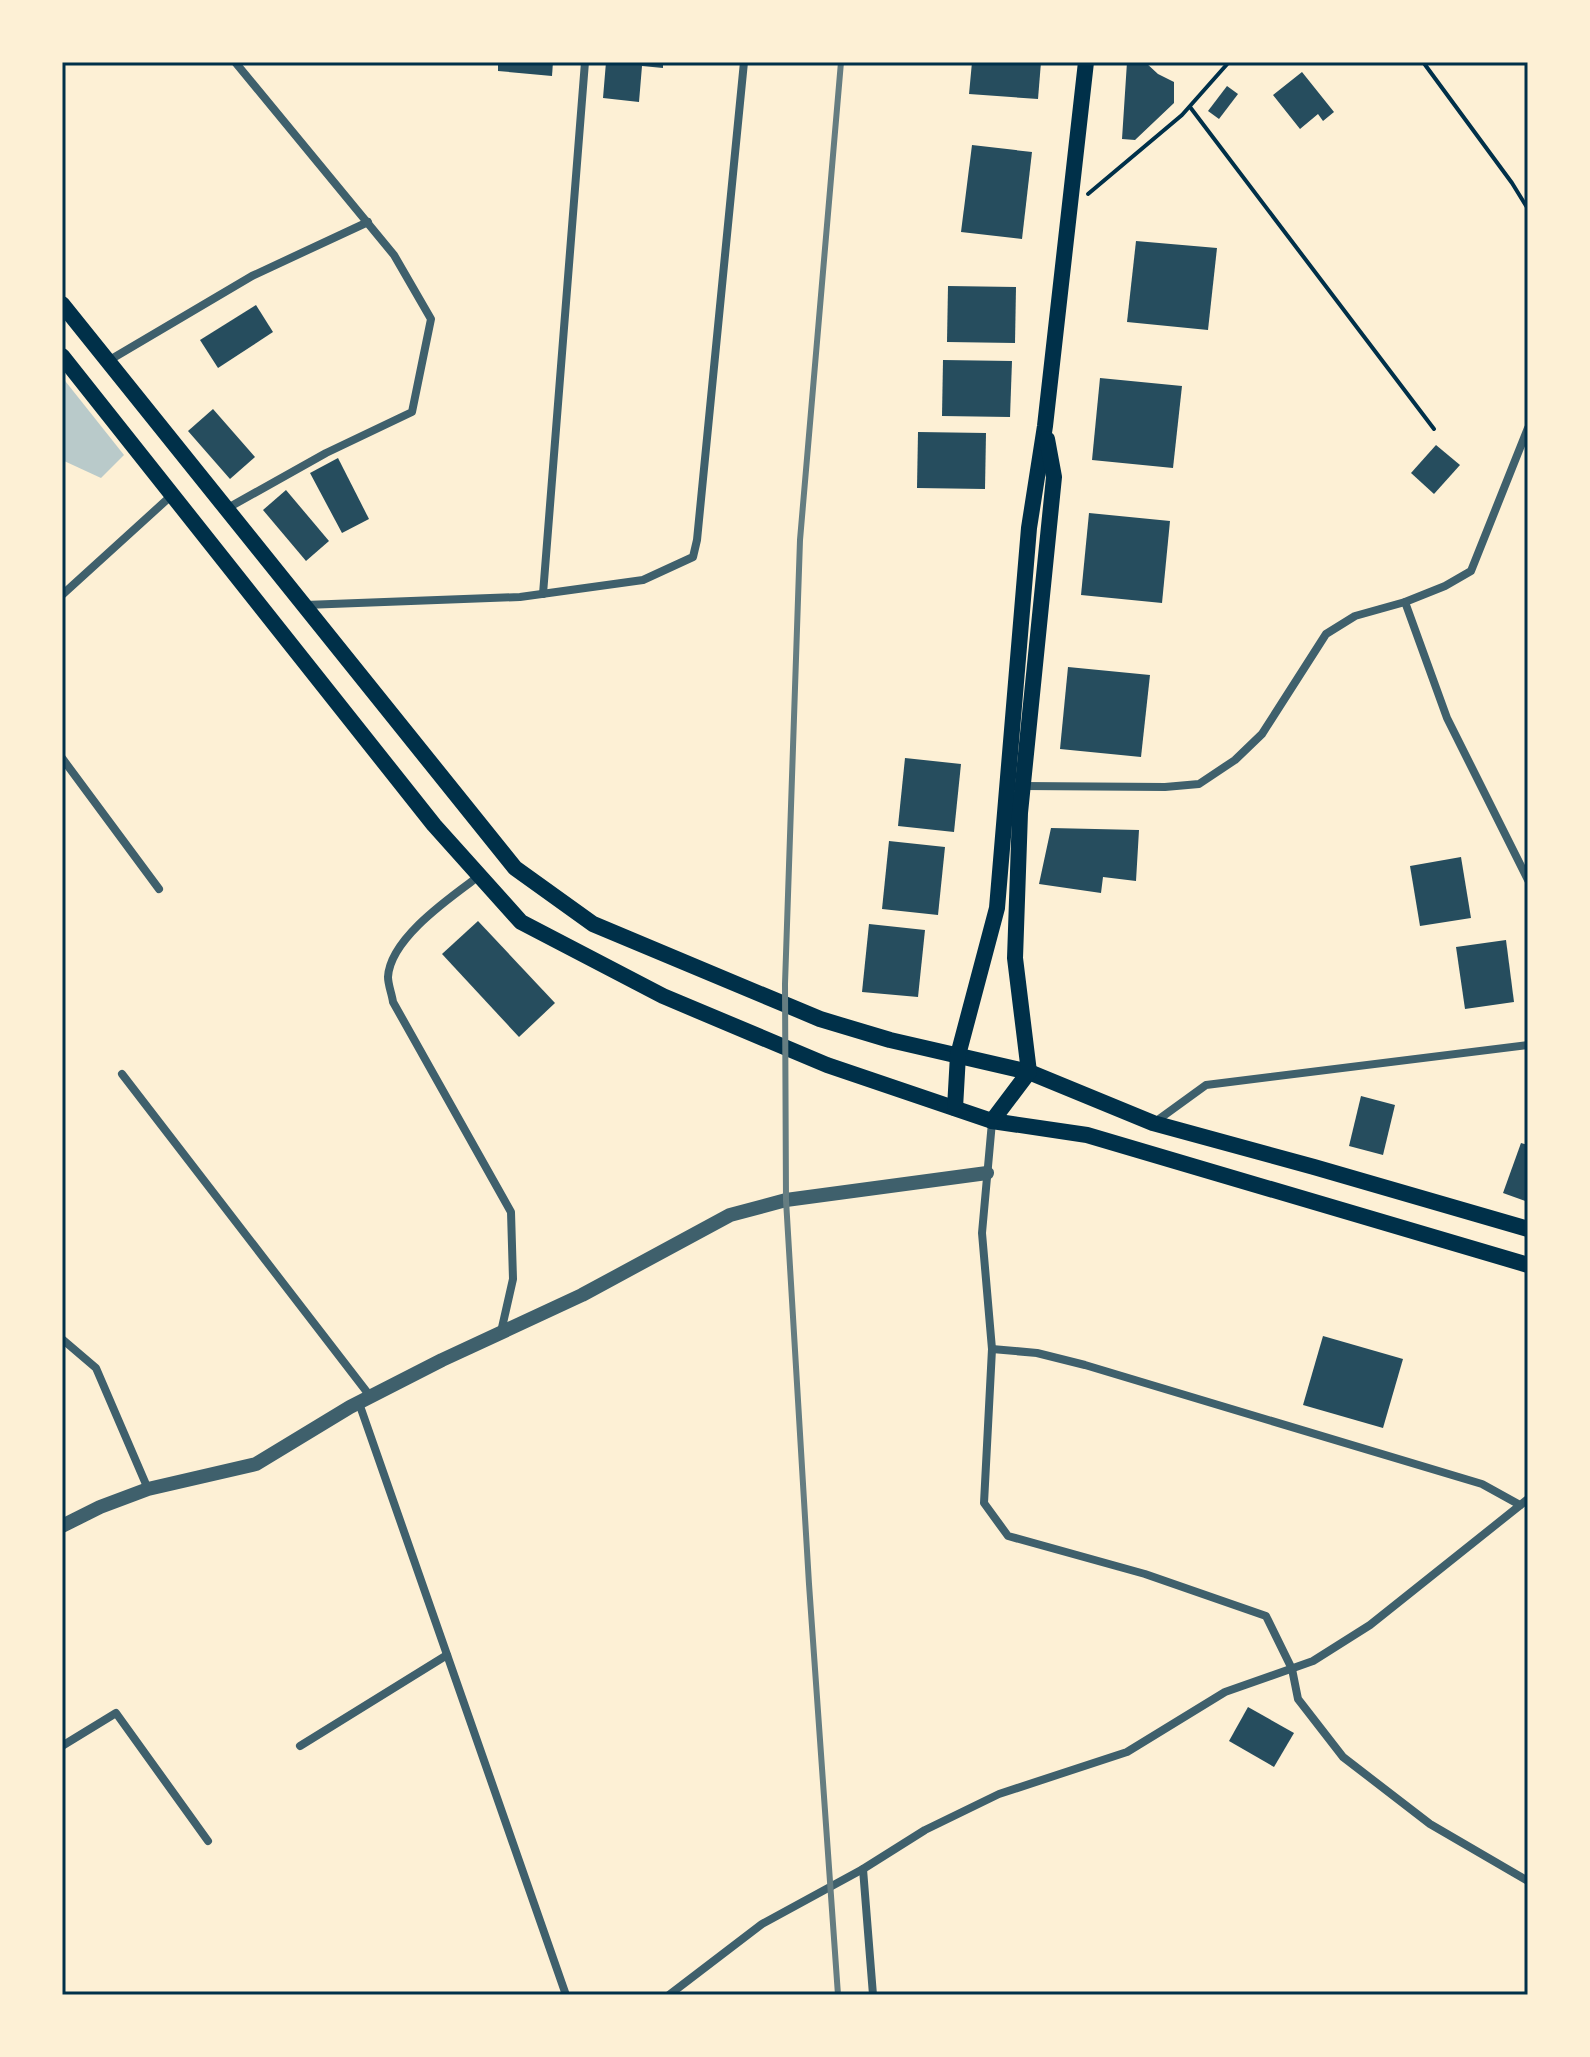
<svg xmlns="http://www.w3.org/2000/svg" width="1590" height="2057" viewBox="0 0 1590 2057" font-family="'Noto Serif',serif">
<rect width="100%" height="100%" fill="#fdf0d5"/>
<polygon fill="#b9caca" points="62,377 124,455 101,478 62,460"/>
<g fill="#264d5e">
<polygon points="498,62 553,62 552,76 498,71"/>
<polygon points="606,62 663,62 663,68 642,66 639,102 603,98"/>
<polygon points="972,62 1041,62 1038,99 969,94"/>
<polygon points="1127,62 1145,62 1158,74 1174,82 1174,103 1135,140 1122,139"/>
<polygon points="1302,72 1334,112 1323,121 1318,114 1300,129 1273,95"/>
<polygon points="1227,86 1238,94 1219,119 1208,111"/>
<polygon points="972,145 1032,152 1022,239 961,232"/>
<polygon points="1136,241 1217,248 1208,330 1127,322"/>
<polygon points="948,286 1016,287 1015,343 947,342"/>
<polygon points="256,305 273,332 218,368 200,340"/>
<polygon points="943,360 1012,361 1010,417 942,416"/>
<polygon points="1100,378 1182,386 1173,468 1092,460"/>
<polygon points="213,409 255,457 230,479 188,431"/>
<polygon points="918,432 986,433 985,489 917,488"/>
<polygon points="1436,445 1460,465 1434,494 1411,473"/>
<polygon points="338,458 369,519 342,533 310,473"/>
<polygon points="286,490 329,541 306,561 263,510"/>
<polygon points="1089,513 1170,521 1162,603 1081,595"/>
<polygon points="1068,667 1150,675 1141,757 1060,749"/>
<polygon points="905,758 961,764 954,832 898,826"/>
<polygon points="1051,828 1139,830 1136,881 1103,877 1101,893 1039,884"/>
<polygon points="889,841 945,847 938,915 882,909"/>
<polygon points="1461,857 1471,918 1420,926 1410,866"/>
<polygon points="478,921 555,1003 519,1037 442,954"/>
<polygon points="869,924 925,930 918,997 862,992"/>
<polygon points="1506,940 1514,1002 1465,1009 1456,947"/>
<polygon points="1361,1096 1395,1105 1383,1155 1349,1146"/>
<polygon points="1521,1143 1528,1145 1528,1202 1503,1193"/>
<polygon points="1323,1336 1403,1359 1383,1428 1303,1405"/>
<polygon points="1248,1707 1294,1733 1274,1767 1229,1741"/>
</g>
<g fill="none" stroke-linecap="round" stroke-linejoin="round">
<g stroke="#003049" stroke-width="4">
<polyline points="1423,62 1512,183 1528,209"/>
<polyline points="1190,107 1434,429"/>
<polyline points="1088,194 1182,115 1229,62"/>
</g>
<g stroke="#3f606c" stroke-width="8">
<polyline points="108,361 252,276 368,222"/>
<polyline points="226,509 326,453 412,412 431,319 394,255 235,62"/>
<polyline points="543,594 585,62"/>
<polyline points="62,595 172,495"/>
<polyline points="1405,602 1447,718 1528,880"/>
<polyline points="305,605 520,597 643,580 693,557 697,540 744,62"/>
<polyline points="62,758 159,889"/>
<polyline points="1023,786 1165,787 1199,784 1235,760 1262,734 1326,634 1355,616 1405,602 1445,586 1471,571 1528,428"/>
<path d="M479,876C451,897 390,938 388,977C388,985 392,994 393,1002L511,1212L513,1279L501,1332"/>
<polyline points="122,1074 370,1396"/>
<polyline points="992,1122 982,1233 992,1349 984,1503 1008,1536 1145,1574 1266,1616 1292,1669 1298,1699 1343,1757 1430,1824 1528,1881"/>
<polyline points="1155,1122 1206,1085 1528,1045"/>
<polyline points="62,1339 96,1368 148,1489"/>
<polyline points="992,1349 1037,1353 1085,1365 1482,1484 1520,1505"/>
<polyline points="359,1403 566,1995"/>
<polyline points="62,1746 116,1713 208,1841"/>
<polyline points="300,1746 447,1655"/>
<polyline points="863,1869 873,1995"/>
<polyline points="669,1995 762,1924 863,1869 925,1830 999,1794 1127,1752 1225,1692 1313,1661 1370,1625 1528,1499"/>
</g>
<polyline stroke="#3f606c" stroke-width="14" points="62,1526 100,1507 148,1489 256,1464 350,1407 442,1360 582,1295 730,1215 786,1200 987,1173"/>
<g stroke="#003049" stroke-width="16">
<polyline points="62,304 515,868 593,924 820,1019 890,1040 1029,1072 1153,1123 1314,1167 1528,1229"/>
<polyline points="62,356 434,825 521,922 663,996 827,1065 992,1121 1087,1135 1528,1265"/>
<polyline points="955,1108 958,1055 997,908 1029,528 1045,426 1086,62"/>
<polyline points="992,1121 1029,1072 1015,958 1020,813 1054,477 1047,439"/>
</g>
<polyline stroke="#657d81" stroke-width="6" points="838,1995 809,1584 786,1200 785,984 800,540 841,62"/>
</g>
<rect width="1590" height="2057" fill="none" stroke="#fdf0d5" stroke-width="128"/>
<rect x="64" y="64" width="1462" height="1929" fill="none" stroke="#003049" stroke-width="3"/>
</svg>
